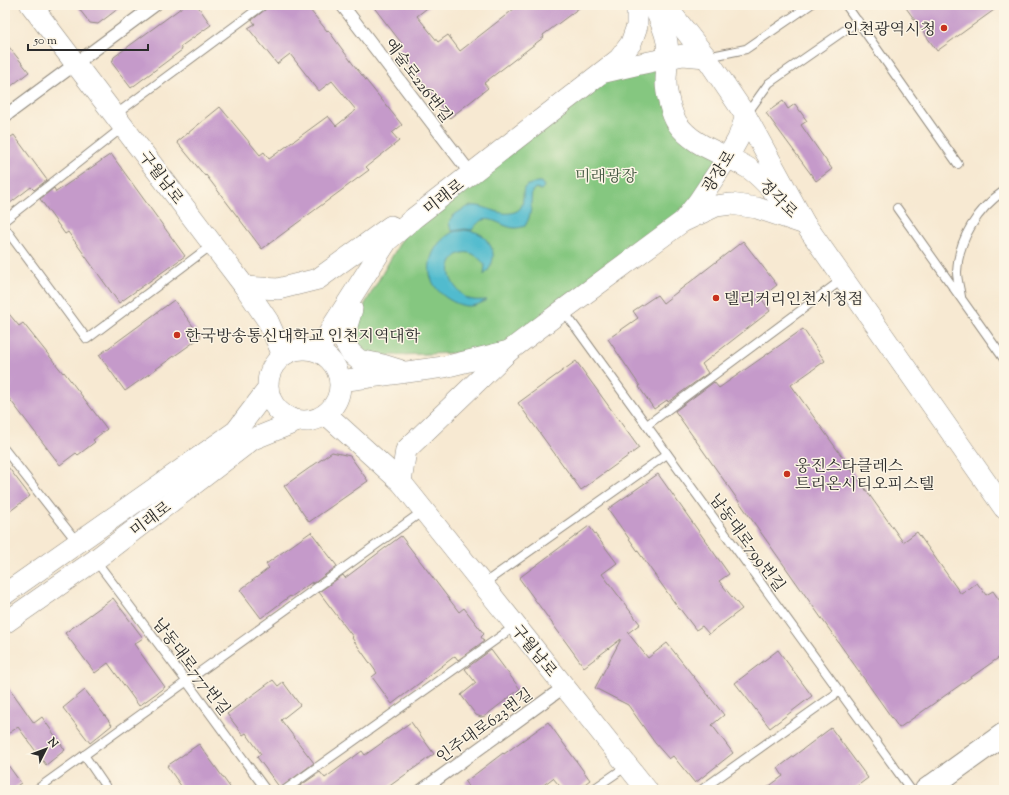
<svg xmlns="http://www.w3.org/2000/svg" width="1009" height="795" viewBox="0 0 1009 795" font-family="'Sorts Mill Goudy','Noto Serif KR',serif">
<rect width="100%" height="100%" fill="#fcf5e5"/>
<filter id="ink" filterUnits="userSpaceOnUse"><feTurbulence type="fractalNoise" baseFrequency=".025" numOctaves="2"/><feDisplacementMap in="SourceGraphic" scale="8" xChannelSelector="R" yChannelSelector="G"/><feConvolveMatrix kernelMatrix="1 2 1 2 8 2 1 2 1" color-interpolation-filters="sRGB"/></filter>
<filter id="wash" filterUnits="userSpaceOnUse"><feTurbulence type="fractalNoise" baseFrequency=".012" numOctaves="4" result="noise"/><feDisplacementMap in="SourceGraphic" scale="16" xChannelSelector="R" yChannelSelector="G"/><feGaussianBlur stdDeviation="0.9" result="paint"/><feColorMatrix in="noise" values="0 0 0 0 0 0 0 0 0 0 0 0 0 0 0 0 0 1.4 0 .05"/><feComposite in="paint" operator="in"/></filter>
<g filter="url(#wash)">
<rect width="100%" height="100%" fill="#f7e9d2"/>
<polygon fill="#85c780" stroke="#587956" points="668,58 676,122 728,157 682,222 509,351 371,356 358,346 353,332 365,304 414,218 603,72"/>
<g fill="#51bbce" stroke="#3e737c">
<path d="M537,182H541L544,186L543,188L541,190L536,188L532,191C530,205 533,213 525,226C522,227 519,228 515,228C498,227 487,208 472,230L465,229L452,231C445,220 453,215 462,210C465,208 468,207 471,206C487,204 501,219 517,211C525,207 522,195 524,188L528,185Z"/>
<path d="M464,230C470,231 475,231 480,234C483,235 485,238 487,241C497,252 494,265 484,275L485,266C467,236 435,262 457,289C460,293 464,297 469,299C474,301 481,300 487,300C473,308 464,308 450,300C427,287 423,262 440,242C444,238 450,233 455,231C458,231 462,231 464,230Z"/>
</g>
<g id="blocks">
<g fill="#c59aca">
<polygon points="76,5 123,5 98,24 90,23"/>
<polygon points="185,5 197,5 211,25 180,47 182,50 131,88 112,63 114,57"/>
<polygon points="268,5 306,5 327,31 328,30 353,64 402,125 392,133 399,141 366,167 369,170 262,249 206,175 205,176 177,142 220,107 260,155 264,152 269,159 328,116 336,126 356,110 332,81 319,91 290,54 277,64 248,28 255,24 252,20 266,9"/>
<polygon points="372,5 431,5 417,16 438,42 448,35 460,51 519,5 583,5 543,35 544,37 484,83 488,88 450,118 397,50 403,45"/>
<polygon points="904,5 1001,5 937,51"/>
<polygon points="5,42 29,72 5,91"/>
<polygon points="783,101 788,109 795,104 807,121 801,125 832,169 816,181 766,113"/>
<polygon points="14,135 47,180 34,190 31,187 5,207 5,141"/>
<polygon points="111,154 185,256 119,303 68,232 65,234 40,199 54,188 56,192"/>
<polygon points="743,241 777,285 761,298 770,311 702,364 708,373 668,402 667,400 654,409 639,387 640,386 608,339 638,318 633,311 657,295 663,303"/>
<polygon points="174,300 201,337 125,391 99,355"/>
<polygon points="5,309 19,326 23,323 63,373 64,372 107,429 93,440 95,442 78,455 76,453 60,465 5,393"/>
<polygon points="803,329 825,361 791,385 903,542 917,532 961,594 977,583 986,595 993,591 1004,607 1004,654 899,728 675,411 714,382 719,388"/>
<polygon points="576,361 639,448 581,490 518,403"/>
<polygon points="332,452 350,456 368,481 309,522 284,486"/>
<polygon points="5,463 30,496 5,515"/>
<polygon points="658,474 729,574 719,581 742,609 709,634 702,626 696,630 680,609 679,609 608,509"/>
<polygon points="589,526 617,563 602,574 640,624 628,633 648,658 667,643 724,715 712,725 733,753 695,783 673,756 669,759 655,743 628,705 595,688 621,639 584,667 519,578"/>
<polygon points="311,532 337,566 313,584 312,582 291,597 290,596 261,618 240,590 269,568 266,564"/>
<polygon points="401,536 459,612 464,608 484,634 481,637 484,641 458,660 455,656 392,704 372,677 377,673 352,638 353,637 319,592 343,575 345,578"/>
<polygon points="113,598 143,638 134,644 165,687 139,706 108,663 95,673 65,633"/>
<polygon points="491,650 520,689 485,716 481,717 476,715 461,695 476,683 465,669"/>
<polygon points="778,650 812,696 770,728 735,683"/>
<polygon points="273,680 278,686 283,682 300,705 281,720 314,763 280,788 257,757 261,754 246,733 243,735 227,714"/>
<polygon points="5,682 34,723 42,717 65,750 46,765 18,727 5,736"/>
<polygon points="85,690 112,725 90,743 63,708"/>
<polygon points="411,722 434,754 384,790 294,790 320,772 325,778 362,751 365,755"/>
<polygon points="548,722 590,780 577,790 563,790 553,778 537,790 471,790 465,782 503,753 504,754"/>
<polygon points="831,728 868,778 852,790 764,790 783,776 778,768"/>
<polygon points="199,744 232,790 184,790 167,766"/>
<polygon points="5,761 21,783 11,790 5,790"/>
</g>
</g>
</g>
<g filter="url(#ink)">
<use href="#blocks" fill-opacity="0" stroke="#918a7e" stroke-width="1"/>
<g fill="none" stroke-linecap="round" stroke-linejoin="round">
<g stroke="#918a7e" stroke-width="10">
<g id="service">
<polyline points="846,5 958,164"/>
<polyline points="37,14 49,5"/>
<polyline points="707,57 746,49 810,5"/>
<polyline points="115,115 263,5"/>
<polyline points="746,115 769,83 858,21"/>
<polyline points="897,208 1004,359"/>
<polyline points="5,220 123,127"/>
<polyline points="5,228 87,339 213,244"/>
<path d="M961,297C960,289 957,280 957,272C958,240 978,208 1004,191"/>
<polyline points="563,310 911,790"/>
<polyline points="647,425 843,279"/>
<polyline points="5,450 77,542"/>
<polyline points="96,561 187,682 266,790"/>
<polyline points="483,584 667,454"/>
<polyline points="84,755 108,790"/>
<polyline points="36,790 423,511"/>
<polyline points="285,790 515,626"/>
<polyline points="592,790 627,766"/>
<polyline points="701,790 840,691"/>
</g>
</g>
<g stroke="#918a7e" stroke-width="14">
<g id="pedestrian">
<polyline points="342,5 471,174"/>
<polyline points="5,116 155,5"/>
<polyline points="422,790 564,687"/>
</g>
</g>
<g stroke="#918a7e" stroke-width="22">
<g id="tertiary">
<polyline points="31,5 245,287 268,321 283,355"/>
<path d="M653,5C658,15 665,31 667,42C669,56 666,68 666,82C666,92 671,114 677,123C693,147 724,153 748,168C761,176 775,193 785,204"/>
<polyline points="665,5 706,57 746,116 805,224 1004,508"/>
<polyline points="605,72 635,65 683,55 706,57"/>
<polyline points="684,220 698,202 728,157 738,139 746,116"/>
<polyline points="245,287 278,289 318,279 391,226"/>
<polyline points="352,309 345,333 344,341 351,353 359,360 383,365 399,370"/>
<circle cx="304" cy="385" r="36"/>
<polyline points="319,351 334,324 387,241 414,218 619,59 631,43 637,26 637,5"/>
<polyline points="340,381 444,367 509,351 563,310 682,222 716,206 731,204 757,208 805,224"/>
<polyline points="326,414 401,482 647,790"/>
<polyline points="401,482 406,450 509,351"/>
<polyline points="5,594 236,431 268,389"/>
<polyline points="5,623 95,560 253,439 298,421"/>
</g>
</g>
<g stroke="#918a7e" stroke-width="24">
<polyline id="secondary" points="926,790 1004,734"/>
</g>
<use href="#service" stroke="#fff" stroke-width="8"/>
<use href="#pedestrian" stroke="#fff" stroke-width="12"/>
<use href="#tertiary" stroke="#fff" stroke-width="21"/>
<use href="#secondary" stroke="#fff" stroke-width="22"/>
</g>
</g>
<g fill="#c8321e" stroke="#fcf5e5" stroke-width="1.5">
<circle cx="944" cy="28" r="4"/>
<circle cx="716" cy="298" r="4"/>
<circle cx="177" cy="335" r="4"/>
<circle cx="787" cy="474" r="4"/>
</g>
<g text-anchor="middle" stroke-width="3" stroke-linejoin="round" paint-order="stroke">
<g font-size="16" fill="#2b2b2b" stroke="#fcf5e5" text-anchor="start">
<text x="936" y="34" text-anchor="end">인천광역시청</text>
<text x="724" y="304">델리커리인천시청점</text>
<text x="185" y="341">한국방송통신대학교 인천지역대학</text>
<text x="795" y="471">웅진스타클레스<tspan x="795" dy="18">트리온시티오피스텔</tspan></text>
</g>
<g font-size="16" fill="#2b2b2b" stroke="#fcf5e5">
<text transform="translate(419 80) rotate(53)" y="6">예술로226번길</text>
<text transform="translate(718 171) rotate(-58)" y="6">광장로</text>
<text transform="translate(162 177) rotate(53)" y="6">구월남로</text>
<text transform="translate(443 196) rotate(-38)" y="6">미래로</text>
<text transform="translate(779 198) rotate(45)" y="6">정각로</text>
<text transform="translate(150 518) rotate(-37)" y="6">미래로</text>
<text transform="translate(748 542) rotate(54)" y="6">남동대로799번길</text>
<text transform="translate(535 650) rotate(51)" y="6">구월남로</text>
<text transform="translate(192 666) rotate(53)" y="6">남동대로777번길</text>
<text transform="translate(484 725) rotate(-36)" y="6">인주대로623번길</text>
</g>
<g font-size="16" fill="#465a44" stroke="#fcf5e5">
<text x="606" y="181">미래광장</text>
</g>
</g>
<rect width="1009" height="795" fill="none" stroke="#fcf5e5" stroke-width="20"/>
<g transform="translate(46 749) rotate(48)" stroke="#fcf5e5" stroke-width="3" paint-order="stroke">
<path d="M0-3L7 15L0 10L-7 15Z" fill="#2b2b2b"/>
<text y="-6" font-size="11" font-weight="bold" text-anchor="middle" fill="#2b2b2b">N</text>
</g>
<path d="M28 44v6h120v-6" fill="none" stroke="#2b2b2b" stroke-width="2"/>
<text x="34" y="44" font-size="12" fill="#2b2b2b" stroke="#fcf5e5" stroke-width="3" paint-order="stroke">50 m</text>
</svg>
